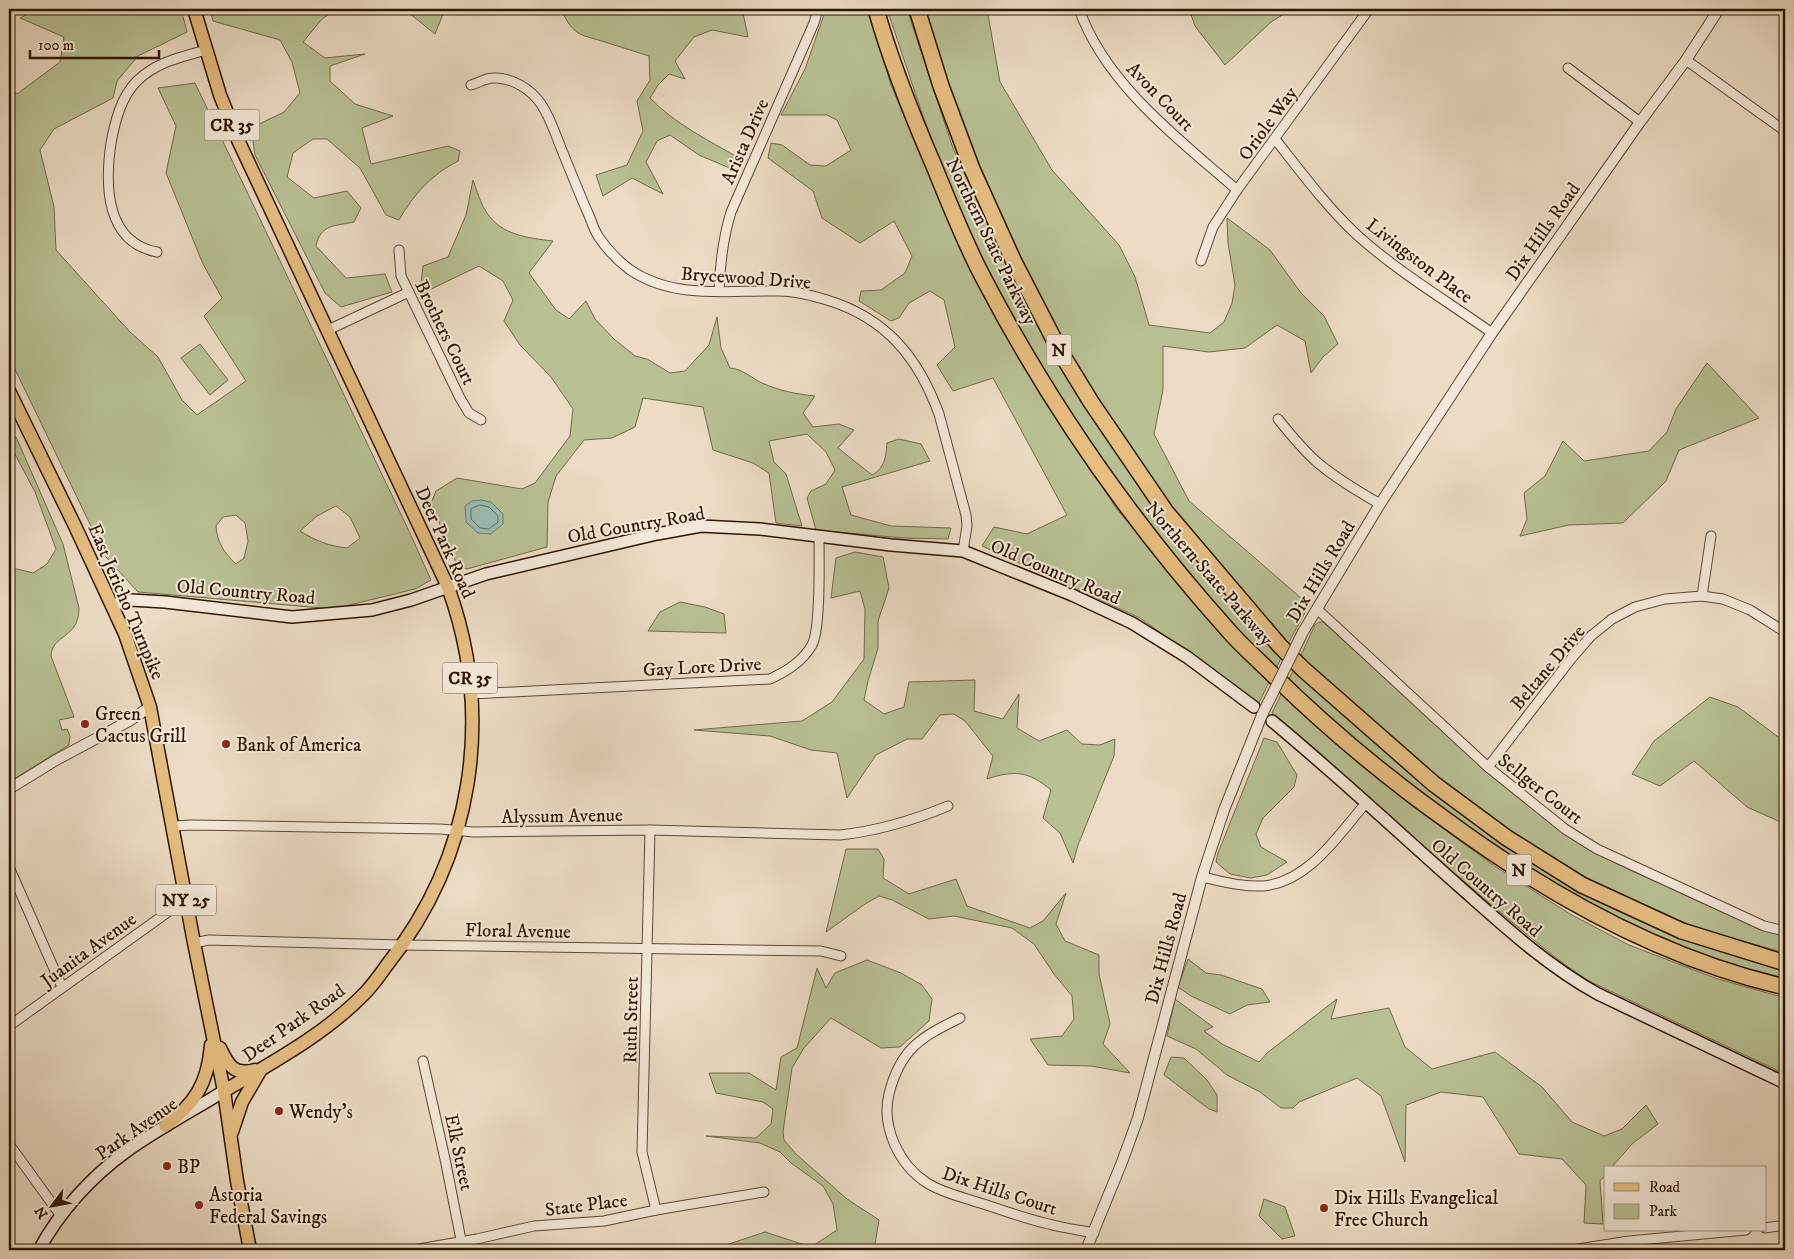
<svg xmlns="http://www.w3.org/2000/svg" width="1794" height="1259" viewBox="0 0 1794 1259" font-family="'IM FELL DW Pica',serif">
<rect width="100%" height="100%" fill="#ecdcc5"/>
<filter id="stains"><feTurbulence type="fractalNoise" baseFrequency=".004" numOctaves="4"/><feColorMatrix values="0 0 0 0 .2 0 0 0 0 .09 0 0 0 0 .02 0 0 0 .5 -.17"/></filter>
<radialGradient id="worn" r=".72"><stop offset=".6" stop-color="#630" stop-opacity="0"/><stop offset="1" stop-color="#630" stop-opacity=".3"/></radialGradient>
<g fill="#b8c094" stroke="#726a4a" fill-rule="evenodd">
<path d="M37,9H181L187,32L138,56L117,81L113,98L54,129L40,150L54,207L56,250L130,332L158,357L182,400L197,415L246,381L204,316L222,298L203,264L166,173L176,126L158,88L195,83L408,529L431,580L415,589L333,609L138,592L106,557L9,357V88L17,94L60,62L64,37L20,18ZM336,506L350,517L360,538L347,548C329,546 316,541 300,531L317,516ZM236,515L245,523L248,541L244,558L236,564C224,553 217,542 216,526L223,517Z"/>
<path d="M210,9H309L329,14L322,19L303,42L325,58L365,54L330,66V81L355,104L393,116L362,128L371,164L448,146L460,151L458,161C432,174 413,195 399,220L386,215L360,168L327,139H313L293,153L287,177L314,198L347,191L361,208L354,222C336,226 320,224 316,246L346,278L385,274L392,292L341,307L325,293L255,155L251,128L284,112L300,93L292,62L280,40L213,21Z"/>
<polygon points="404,9 445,9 435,34"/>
<path d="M561,9H746L743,13L748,37L712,30L694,37L675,61L685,79L669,74L658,85L650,98C675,124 708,140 739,158L732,169L699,155L670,135L657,141L646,162L663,194L632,178L603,196L596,175L627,165L643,131L637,101L650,80L649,56C635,52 622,47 608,43C581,34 574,38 561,9Z"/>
<polygon points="826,9 869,9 891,85 961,250 1005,335 1116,508 1196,603 1270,680 1259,703 1140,618 982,546 994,527 1027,534 1067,515 993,378 953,391 937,365 955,347 944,300 930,291 909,303 899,318 891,321 859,301 861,291 881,290 905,273 912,256 894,221 860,243 822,218 813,191 768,158 771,143 782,145 810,165 826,166 851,150 837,120 827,115 781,115 805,69"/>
<polygon points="887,9 907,9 953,148 1021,292 1090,412 1281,658 1276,669 1203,592 1139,513 1074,426 1003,303 937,158"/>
<path d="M924,9H987L1000,82L1052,170L1119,245L1135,277L1149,325L1210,333L1224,322L1232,303L1235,285L1228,243L1227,218L1270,250L1301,293L1324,316L1338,344L1323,357L1311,373L1305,341L1277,325L1245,348L1209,352L1163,346V390L1154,434L1189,501L1309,605L1288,644C1259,611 1231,577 1202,543C1189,527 1173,512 1161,494C1056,349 971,182 924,9Z"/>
<polygon points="1189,9 1292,9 1271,22 1225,65 1195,26"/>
<path d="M473,180C477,190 480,203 487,213C501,235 528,238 553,241L529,273L556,310L569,319L586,301L595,319L614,339L635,356L647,359L670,373L685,371L709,345L717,317L721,348L730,368C743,369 751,378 762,383C780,391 796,394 815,396L803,413L813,427L839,424L854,430L838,448L872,475C885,468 886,456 887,443L899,439L921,444L930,461L842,487L851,515L891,526L951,528L948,539L903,538L816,530L807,498L811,491L826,484L835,470L826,452L807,434L769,441L774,462L786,474L802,526L776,523L769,473L753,463L713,450L703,407L643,398L635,427L612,438L584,440L556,476L548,502L547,547L467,569L457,565L431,503L436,491L457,478L522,489L535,483L570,436L573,409L551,377L520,345L504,321L513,300L503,281L479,266L423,293L421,283L423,266L448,257L466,215Z"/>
<polygon points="200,344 228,380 210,395 181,358"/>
<polygon points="1707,363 1759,418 1679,450 1666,481 1623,523 1569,525 1520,536 1527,519 1524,493 1545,476 1563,441 1584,461 1649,451 1667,432 1676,409"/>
<path d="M11,437H16L63,544L79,608C79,639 52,634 51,656L74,717L59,720L62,730L67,729L70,736L69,745L9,782V571L17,569L33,573L47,564L56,549L35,492L9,443Z"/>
<path d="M855,552L883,557L889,588L878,621V648L868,681L864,700L884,714L904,707L909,682L975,680L974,711L1003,719L1019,694L1017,728L1039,741L1067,730L1082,744L1100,745L1115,739L1114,756L1078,845L1073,863L1060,833L1043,818L1051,790C1029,771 1014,770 987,779L993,756L965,721L954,714L940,715L922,739H907L876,755L847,798L837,753L811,750L770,736L694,730L802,721L832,702L864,659L865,609L860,591L831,598L836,558Z"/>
<polygon points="680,602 705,607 724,614 726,633 648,631 660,612"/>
<polygon points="1319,622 1323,622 1465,750 1570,837 1600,855 1630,870 1744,922 1785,936 1785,953 1704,930 1638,905 1555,861 1465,802 1300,657 1315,625"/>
<polygon points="1295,667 1538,865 1785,967 1785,974 1783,980 1725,965 1621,921 1534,872 1469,829 1389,770 1288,681"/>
<path d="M1283,690L1411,805L1496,867L1570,914L1629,945L1715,978L1785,998V1074L1589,981C1556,960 1527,934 1496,909C1420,845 1348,776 1272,713Z"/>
<polygon points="1710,697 1738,707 1785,742 1785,824 1747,807 1694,761 1660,786 1632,774 1654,741"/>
<polygon points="1264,738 1277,742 1297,775 1294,787 1263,818 1256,834 1261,847 1287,862 1267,875 1251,878 1230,874 1216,862 1218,853"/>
<polygon points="846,849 878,849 884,859 883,878 909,894 956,879 967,906 1030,928 1043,921 1066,893 1056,924 1065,941 1099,955 1099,974 1110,1024 1103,1044 1130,1073 1091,1066 1048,1065 1030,1039 1062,1036 1074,1019 1072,996 1054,974 1034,944 1012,928 954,916 929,919 892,900 879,896 865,904 826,932"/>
<polygon points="1188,959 1206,973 1221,975 1262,989 1270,1002 1247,1005 1230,1014 1191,996 1178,987"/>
<polygon points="867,960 901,973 922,985 932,999 929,1021 900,1047 881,1048 831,1018 804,1048 792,1068 783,1132 784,1140 796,1154 847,1199 879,1220 874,1250 711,1250 765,1232 811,1247 837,1230 833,1204 823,1186 791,1163 780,1152 760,1143 706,1136 756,1138 771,1124 773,1109 763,1102 716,1093 709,1073 749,1073 776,1090 781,1057 797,1048 817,968 826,988 835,973"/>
<polygon points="1175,999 1213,1027 1204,1031 1222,1044 1259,1062 1267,1053 1337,999 1331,1019 1389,1008 1405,1047 1432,1069 1495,1052 1542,1087 1572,1122 1604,1136 1622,1129 1646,1105 1658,1124 1632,1144 1611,1168 1605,1168 1605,1175 1600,1181 1603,1224 1584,1223 1586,1185 1562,1159 1519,1154 1483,1097 1441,1092 1406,1105 1405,1162 1381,1096 1357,1078 1299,1102 1293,1108 1281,1108 1260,1092 1227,1075 1196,1049 1167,1036"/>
<polygon points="1171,1057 1184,1058 1207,1080 1217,1095 1217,1112 1209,1109 1164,1075"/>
<polygon points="1264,1199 1285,1207 1295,1236 1282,1239 1259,1216"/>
</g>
<polygon fill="#99bcb3" stroke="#6e796c" points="481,500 491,502 503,514 503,524 491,534 478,533 466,522 465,506 472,501"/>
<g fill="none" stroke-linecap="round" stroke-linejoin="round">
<polygon stroke="#63685a" stroke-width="1" points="480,505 489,507 498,516 498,522 489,529 480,528 471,519 471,509"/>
<g stroke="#5d4732" stroke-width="11">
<g id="minor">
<path d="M1079,9C1106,85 1179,139 1237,190"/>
<polyline points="1686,60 1785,131"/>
<polyline points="1568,68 1640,122"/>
<path d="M471,85C478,83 486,78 493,78C511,77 531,89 541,104C550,117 555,133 561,148C570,170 578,190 587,211C591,219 593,228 598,236C606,248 617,260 629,269C673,300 728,290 779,291C796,291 811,295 827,300C886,318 918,357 939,414L966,515L967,526L963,551"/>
<path d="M1275,139C1301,172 1326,206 1357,235C1398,272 1447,301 1492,333"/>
<polyline points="399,250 401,276 460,398 469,413 481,420"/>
<path d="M157,252C105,242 105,184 111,143C115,121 121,97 137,81C156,62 181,57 206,50"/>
<polyline points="1201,261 1213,227 1237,190 1369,9"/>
<path d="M719,291C720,264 723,238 731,212L814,23L818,9"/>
<polyline points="328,330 409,292"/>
<path d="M1278,419C1290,434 1303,450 1318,463C1337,479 1359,492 1380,504"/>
<polyline points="1702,596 1711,536"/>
<polyline points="1317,609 1488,767 1565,829 1597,849 1764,926 1785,931"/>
<path d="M472,694L770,679C787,671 802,662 812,645C821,628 819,559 819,537"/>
<polyline points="1488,767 1571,659 1591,636 1612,619 1635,607 1665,599 1702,596 1723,599 1750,610 1785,632"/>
<path d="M173,826L192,825L440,829L474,832L650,830L840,835C877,831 914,820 948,806"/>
<polyline points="650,830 642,1152 656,1210"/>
<polyline points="9,867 62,987"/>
<path d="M1202,877C1221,881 1242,887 1263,886C1309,882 1338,835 1366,803"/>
<polyline points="194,943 209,940 403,945 821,951 841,956"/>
<path d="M960,1018C921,1037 900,1049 889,1094C881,1127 899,1165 927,1183C943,1193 962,1197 980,1203C1003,1210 1026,1219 1049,1224C1063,1228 1079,1230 1094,1233"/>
<polyline points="9,1026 186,899"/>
<polyline points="423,1061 445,1159 463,1250"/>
<polyline points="9,1144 61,1216"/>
<polyline points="1765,1228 1785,1225"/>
<polyline points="413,1250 477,1239 534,1226 604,1221 656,1210 764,1192"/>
<polyline points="1572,1250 1629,1241 1746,1230"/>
</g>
</g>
<g stroke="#5d4732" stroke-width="12">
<g id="tertiary">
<polyline points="1303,632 1380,504 1492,333 1640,122 1686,60 1719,9"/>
<polyline points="9,789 56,760 129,721 150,707"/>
<polyline points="1086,1250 1122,1162 1138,1118 1202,877 1224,810 1262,715"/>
</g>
</g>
<g stroke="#2d1501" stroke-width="14">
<g id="secondary">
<polyline points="112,605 131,600 165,602 292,617 372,610 411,600 486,574 657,534 701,526 760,529 891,545 963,551 1072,595 1132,623 1187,657 1254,707"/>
<path d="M1272,721C1336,774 1397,831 1460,887C1504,926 1546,965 1598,994L1785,1083"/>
<path d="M39,1250C59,1212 92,1176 127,1151C158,1129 192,1111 224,1091"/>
</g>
</g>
<g stroke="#2d1501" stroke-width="15">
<g id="primary">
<path d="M194,9L220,95L238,140L448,587C495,717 473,857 387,965C379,976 371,988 361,997C322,1036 271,1063 224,1091"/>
<polyline points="9,391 75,526 125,634 150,707 194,943 224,1091 237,1181 250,1250"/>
<path d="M220,1048C228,1065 234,1076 255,1070"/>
<path d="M165,1126C195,1104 208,1083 211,1045"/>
<polyline points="232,1132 242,1102 260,1071"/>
</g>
</g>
<g stroke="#2d1501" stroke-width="18">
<g id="motorway">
<path d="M876,9C891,63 912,115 934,166C950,205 965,244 985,281C1051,407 1133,524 1228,630C1240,644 1254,656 1267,669C1324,725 1384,776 1449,822C1550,896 1662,959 1785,987"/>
<polyline points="917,9 941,86 972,169 1014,262 1061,353 1091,402 1166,512 1280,646 1303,669 1434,784 1507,838 1582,885 1682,931 1785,963"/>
</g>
</g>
<use href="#minor" stroke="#f3e8d9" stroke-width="9"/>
<use href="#tertiary" stroke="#f3e8d9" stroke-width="10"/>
<use href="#secondary" stroke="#f3e8d9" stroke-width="11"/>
<use href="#primary" stroke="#e6be82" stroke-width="12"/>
<use href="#motorway" stroke="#e6be82" stroke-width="15"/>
<g stroke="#5d4732" stroke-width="12" stroke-linecap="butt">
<polyline id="tertiary-bridge" points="1262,715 1303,632"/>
</g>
<use href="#tertiary-bridge" stroke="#f3e8d9" stroke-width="10"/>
</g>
<g fill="#8f2418" stroke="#f3e8d9" stroke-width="2">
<circle cx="85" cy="724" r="5"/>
<circle cx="226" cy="744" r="5"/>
<circle cx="279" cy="1111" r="5"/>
<circle cx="167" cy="1166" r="5"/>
<circle cx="199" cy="1205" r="5"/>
<circle cx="1324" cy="1208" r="5"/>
</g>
<g text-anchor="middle" stroke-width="4" stroke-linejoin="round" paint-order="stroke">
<g fill="#f3e8d9" stroke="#685442" stroke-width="1">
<rect x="204.5" y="109.5" width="55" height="31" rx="4"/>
<rect x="1046.5" y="334.5" width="25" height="31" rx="4"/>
<rect x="442.5" y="662.5" width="55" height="31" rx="4"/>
<rect x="1506.5" y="854.5" width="25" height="31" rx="4"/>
<rect x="156" y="884.5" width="60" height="31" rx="4"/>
</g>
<g font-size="18" font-weight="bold" fill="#2d1501">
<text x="232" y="131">CR 35</text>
<text x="1059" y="356">N</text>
<text x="470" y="684">CR 35</text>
<text x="1519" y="876">N</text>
<text x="186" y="906">NY 25</text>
</g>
<g font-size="19" fill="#2d1501" stroke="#f3e8d9">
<text transform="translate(1161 96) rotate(46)" y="7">Avon Court</text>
<text transform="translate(1267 123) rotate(-54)" y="7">Oriole Way</text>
<text transform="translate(744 141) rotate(-66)" y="7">Arista Drive</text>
<text transform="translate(1542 231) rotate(-55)" y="7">Dix Hills Road</text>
<text transform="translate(992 241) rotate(64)" y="7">Northern State Parkway</text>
<text transform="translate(1420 260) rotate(37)" y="7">Livingston Place</text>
<text transform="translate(746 277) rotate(4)" y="7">Brycewood Drive</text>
<text transform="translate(446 332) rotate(64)" y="7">Brothers Court</text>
<text transform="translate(636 524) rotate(-10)" y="7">Old Country Road</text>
<text transform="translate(446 542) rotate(66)" y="7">Deer Park Road</text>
<text transform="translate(1056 571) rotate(23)" y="7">Old Country Road</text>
<text transform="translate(1320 571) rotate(-59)" y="7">Dix Hills Road</text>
<text transform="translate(1210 573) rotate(49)" y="7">Northern State Parkway</text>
<text transform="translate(246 591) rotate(5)" y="7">Old Country Road</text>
<text transform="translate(127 601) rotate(67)" y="7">East Jericho Turnpike</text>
<text transform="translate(702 666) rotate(-3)" y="7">Gay Lore Drive</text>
<text transform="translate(1547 667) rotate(-50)" y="7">Beltane Drive</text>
<text transform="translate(1541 788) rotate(38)" y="7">Sellger Court</text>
<text transform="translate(562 815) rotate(-1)" y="7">Alyssum Avenue</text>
<text transform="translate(1487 887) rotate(41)" y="7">Old Country Road</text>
<text transform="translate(518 930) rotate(1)" y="7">Floral Avenue</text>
<text transform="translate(1165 948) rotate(-75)" y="7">Dix Hills Road</text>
<text transform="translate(88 949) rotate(-36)" y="7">Juanita Avenue</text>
<text transform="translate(630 1020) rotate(-89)" y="7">Ruth Street</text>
<text transform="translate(293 1022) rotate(-35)" y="7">Deer Park Road</text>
<text transform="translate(136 1128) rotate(-35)" y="7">Park Avenue</text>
<text transform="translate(460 1152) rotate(78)" y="7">Elk Street</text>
<text transform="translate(1000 1190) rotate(18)" y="7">Dix Hills Court</text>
<text transform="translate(586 1204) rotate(-7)" y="7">State Place</text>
</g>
<g font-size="19" fill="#2d1501" stroke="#f3e8d9" text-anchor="start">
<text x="95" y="720">Green<tspan x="95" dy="22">Cactus Grill</tspan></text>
<text x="236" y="751">Bank of America</text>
<text x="289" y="1118">Wendy's</text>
<text x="177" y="1173">BP</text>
<text x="209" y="1201">Astoria<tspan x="209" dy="22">Federal Savings</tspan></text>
<text x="1334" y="1204">Dix Hills Evangelical<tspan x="1334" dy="22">Free Church</tspan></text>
</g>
</g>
<rect width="1794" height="1259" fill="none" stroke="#ecdcc5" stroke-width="30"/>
<rect x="10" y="10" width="1774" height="1239" fill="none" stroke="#2d1501" stroke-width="2.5"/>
<rect x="15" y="15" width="1764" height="1229" fill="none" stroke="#2d1501"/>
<rect x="1604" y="1166" width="162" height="65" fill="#f3e8d9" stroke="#a49483"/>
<rect x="1614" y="1183" width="25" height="8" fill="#e6be82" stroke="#a49483"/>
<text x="1649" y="1192" font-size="15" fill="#2d1501">Road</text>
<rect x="1614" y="1204" width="25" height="15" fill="#b8c094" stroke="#a49483"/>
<text x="1649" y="1216" font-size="15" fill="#2d1501">Park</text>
<g transform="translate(52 1206) rotate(238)" stroke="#f3e8d9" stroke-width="4" paint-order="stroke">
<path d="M0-4L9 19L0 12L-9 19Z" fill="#2d1501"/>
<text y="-8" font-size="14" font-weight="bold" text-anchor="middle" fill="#2d1501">N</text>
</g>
<path d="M30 50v8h129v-8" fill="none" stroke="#2d1501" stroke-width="2.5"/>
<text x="38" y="50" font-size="15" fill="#2d1501" stroke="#f3e8d9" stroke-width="4" paint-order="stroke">100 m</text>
<rect width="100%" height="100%" filter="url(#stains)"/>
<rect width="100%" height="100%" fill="url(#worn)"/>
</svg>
